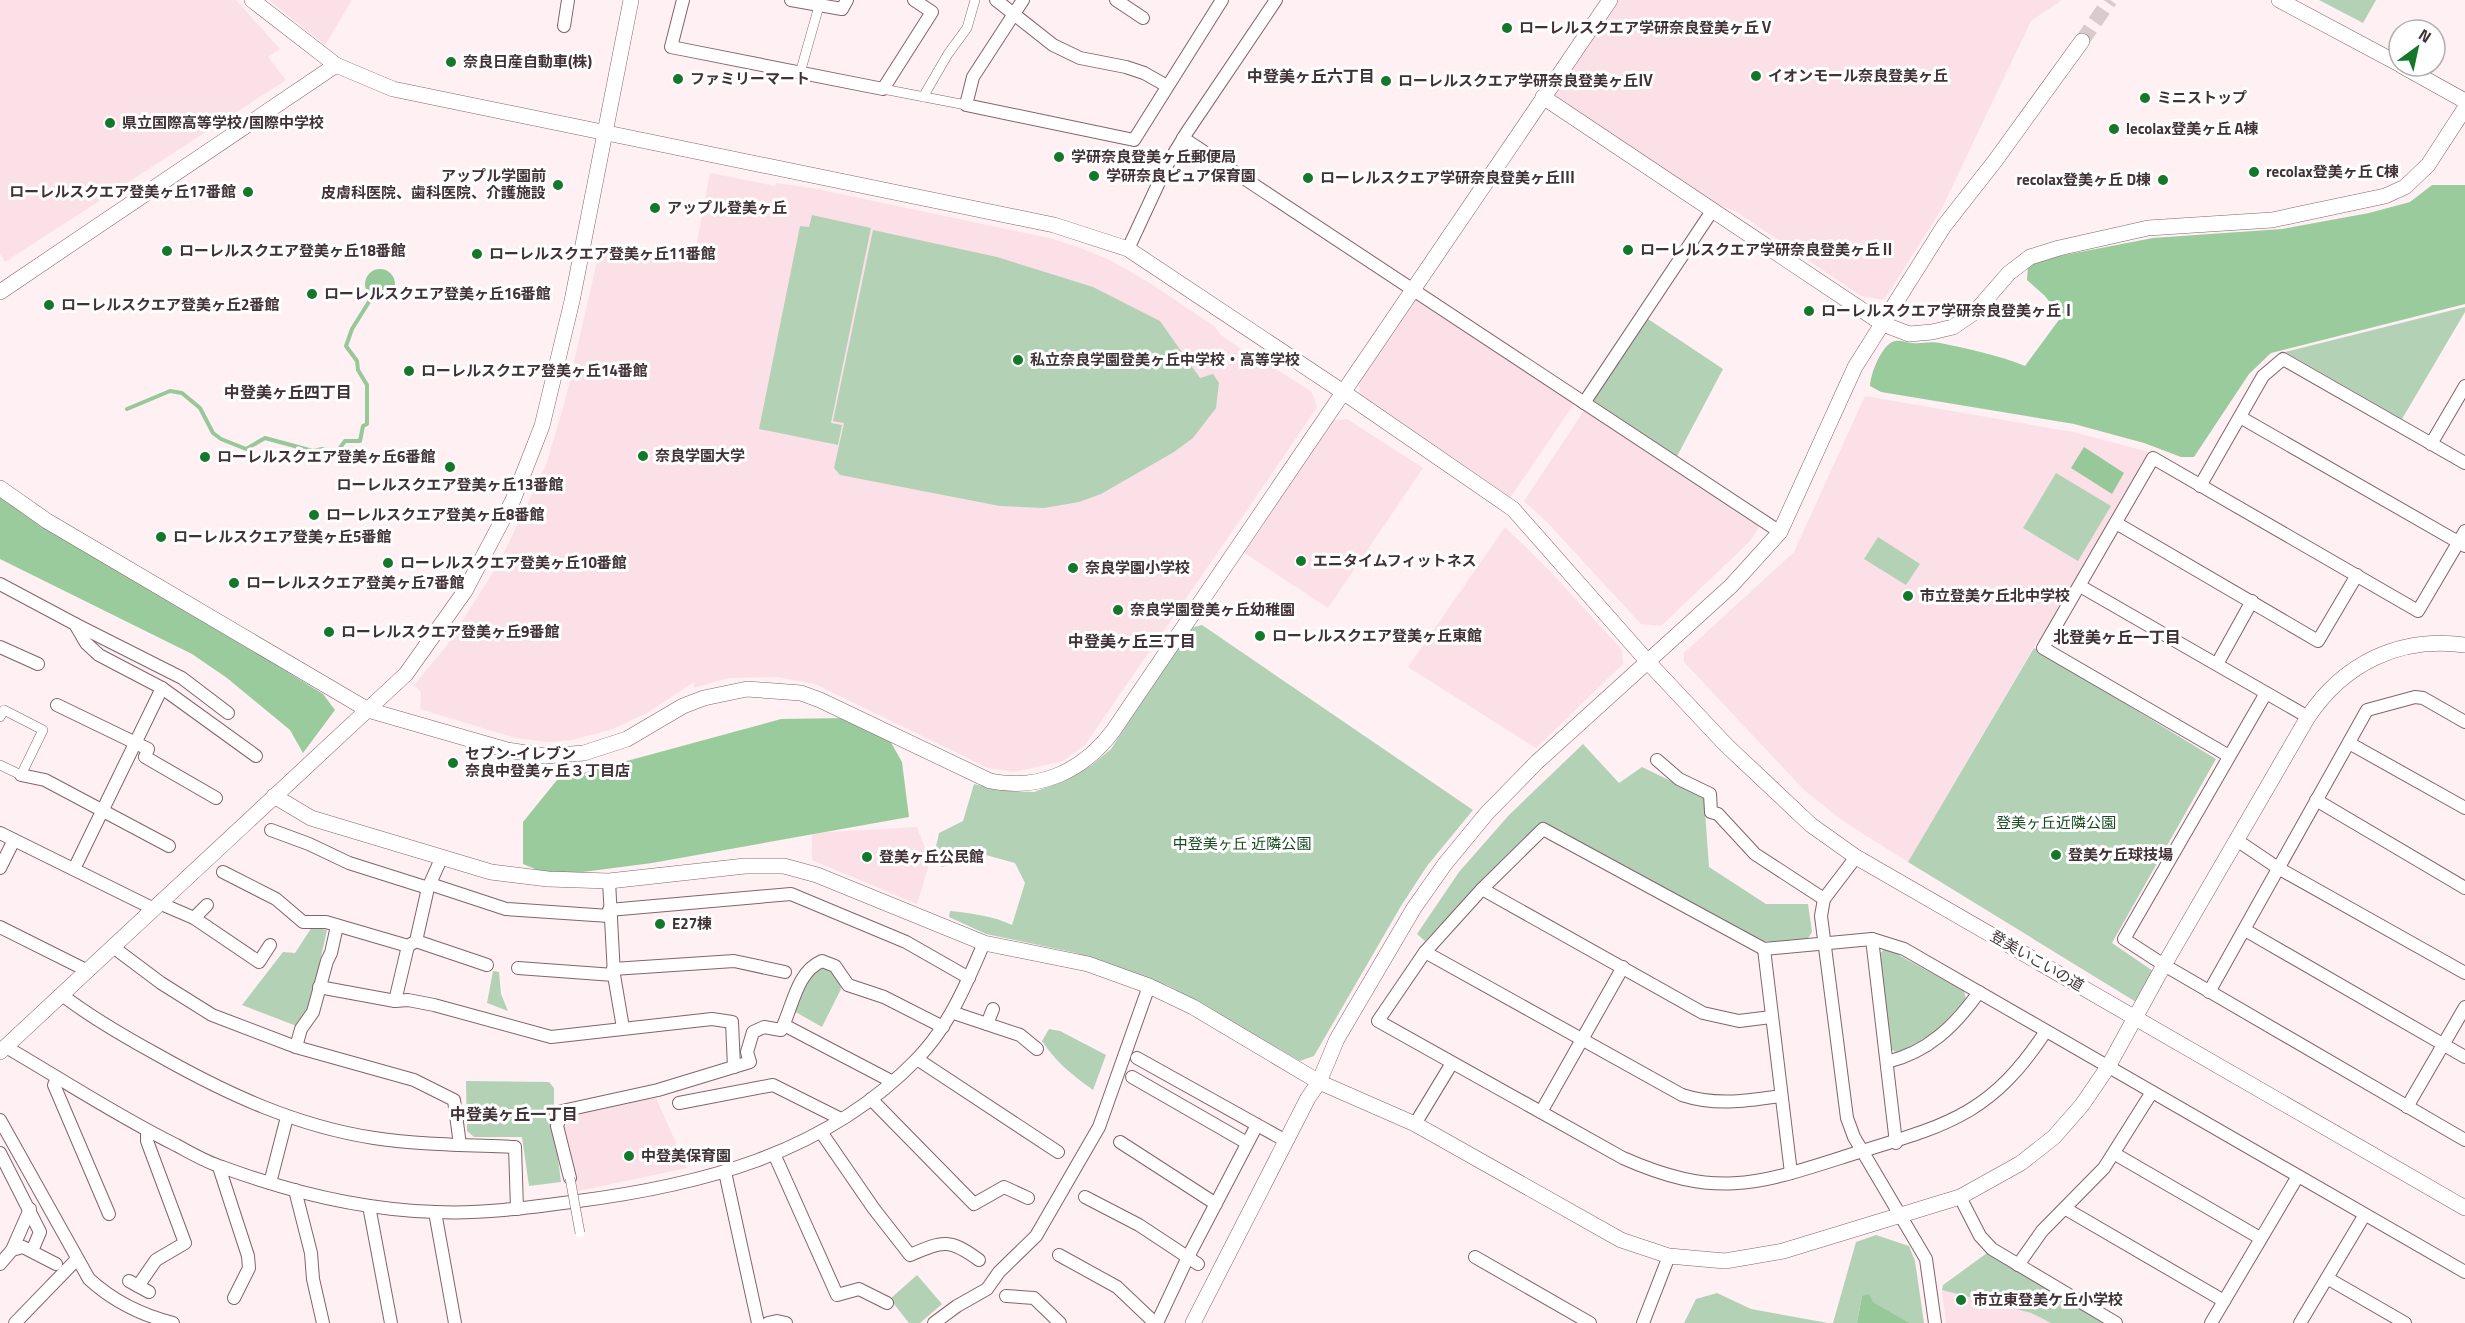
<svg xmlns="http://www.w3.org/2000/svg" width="2465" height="1323" viewBox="0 0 2465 1323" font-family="'Titillium Web','Noto Sans JP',sans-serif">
<rect width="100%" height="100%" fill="#fef0f3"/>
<g fill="#fbe0e7">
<polygon points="0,0 236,0 280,49 268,57 286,80 5,262 0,254"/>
<polygon points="269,0 352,0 325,45"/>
<polygon points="1616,0 2062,0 2031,21 1941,210 1884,300 1861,296 1737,212 1710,201 1552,93"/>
<polygon points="710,173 775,186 776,183 812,188 1049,238 1078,247 1110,260 1153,285 1214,326 1221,335 1261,363 1268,364 1312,392 1317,407 1271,475 1085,745 1063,761 1014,772 988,768 815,684 778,677 728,678 694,688 694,682 647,713 610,730 572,740 549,742 516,738 420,709 421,692 414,685 445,648 499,563 546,465 565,401 601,244 693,263"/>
<polygon points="1419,298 1574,404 1510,498 1360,397 1359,381 1412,300"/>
<polygon points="1865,396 2073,432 2153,453 2045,641 2038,640 1908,862 1843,821 1804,790 1684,662 1684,653 1794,552"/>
<polygon points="1585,409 1760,526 1749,542 1661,626 1641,624 1546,521 1524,501"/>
<polygon points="1347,419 1423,468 1328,608 1243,552 1334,420"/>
<polygon points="1505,527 1548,569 1622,650 1623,664 1536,748 1408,667"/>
<polygon points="917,827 930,861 917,904 812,860 812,833"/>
<polygon points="656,1098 687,1168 578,1191 564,1127 568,1119 577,1110"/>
<polygon points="1942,1290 2031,1313 2051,1323 1946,1323"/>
</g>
<g fill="#b3d2b5">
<polygon points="2319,0 2376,0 2363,23"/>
<polygon points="812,215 871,228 831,423 842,425 838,445 759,429 800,226 809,227"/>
<polygon points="873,230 997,257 1093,287 1160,321 1200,378 1213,374 1219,383 1216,408 1193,438 1174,452 1101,494 1079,502 1044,508 1000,506 840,475 834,468 844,423 833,421"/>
<polygon points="2465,307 2465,312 2402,419 2285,352"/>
<polygon points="1642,315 1723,369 1674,462 1584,403"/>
<polygon points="2056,473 2111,506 2078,561 2023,528"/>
<polygon points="1878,537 1920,564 1906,585 1864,559"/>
<path d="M1202,625L1473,810L1427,866L1401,906L1314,1056L1300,1061L1169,986L1076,953L986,934L949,917L950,911C970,913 994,916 1012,925L1025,883L1015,863L975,852L957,862L942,867L933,860L939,833L963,821L974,784L1002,791L1034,792L1062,782L1092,765L1111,749L1190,628Z"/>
<polygon points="2034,648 2216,759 2112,943 2153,971 2136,1002 1908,862"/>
<polygon points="1583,744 1619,783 1642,767 1704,797 1709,867 1766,904 1808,904 1812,932 1807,940 1772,942 1756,940 1542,822 1425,941 1417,934 1459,872 1509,815"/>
<polygon points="312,927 327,930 309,1011 299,1027 242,1005 283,952 295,953"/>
<polygon points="1886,948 1964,991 1966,1000 1935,1032 1898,1053 1890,1049 1879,954"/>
<polygon points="823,967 839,976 841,989 822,1027 792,1010 807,977"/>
<polygon points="493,971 499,972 501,994 508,1011 487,1003"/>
<path d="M1049,1029L1060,1031L1106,1055L1093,1090C1071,1074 1057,1063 1042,1041Z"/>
<polygon points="466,1081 549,1082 554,1088 554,1128 561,1182 529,1186 522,1137 474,1137 467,1131"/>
<polygon points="1876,1235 1909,1246 1915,1261 1924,1323 1910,1323 1862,1296 1857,1323 1833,1323 1856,1242"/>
<polygon points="1987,1253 2108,1323 2051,1323 2031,1313 1942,1290 1943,1285"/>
<polygon points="917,1275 942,1304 920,1323 909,1323 890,1299"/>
<polygon points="1717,1293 1751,1309 1828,1323 1684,1323 1696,1299"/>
</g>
<g fill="#9acb9d">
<path d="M2432,185H2465V304L2271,353L2249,374L2194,457H2181L2144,443L2074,424L1881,392L1870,386C1871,373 1879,353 1889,344C1896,338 1904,342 1912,343C1921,344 1931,341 1940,343C1969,349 1998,355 2025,366L2061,317L2045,296L2027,280L2028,265L2049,258L2153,238L2282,229L2369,213L2410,202Z"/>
<polygon points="0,495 323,694 335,710 303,753 290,730 227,678 192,654 0,559"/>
<polygon points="846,718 889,739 902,762 909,817 652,863 552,876 523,864 523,822 557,780 781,719"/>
</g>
<g fill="#97c899">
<circle cx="380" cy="284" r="15"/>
<polygon points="2084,447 2124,473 2112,494 2071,468"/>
<polygon points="1869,1294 1873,1302 1910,1323 1857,1323 1862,1296"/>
</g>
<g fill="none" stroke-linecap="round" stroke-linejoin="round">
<polyline stroke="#97c899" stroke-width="4" points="127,409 170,391 182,393 200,408 213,433 221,439 246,449 265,438 313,451 322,449 336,453 345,441 360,441 363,426 367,424 367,385 358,370 357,361 346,346 352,329 372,297"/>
<polyline stroke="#d8cacd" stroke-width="15" stroke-dasharray="15 8" stroke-linecap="butt" points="2082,41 2110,0"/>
<g stroke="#82646c" stroke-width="10">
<g id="pedestrian">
<polyline points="800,73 819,6"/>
<polyline points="883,89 966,105"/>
<polyline points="923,97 948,54 967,28 975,0"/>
<polyline points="0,717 4,710 43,730 21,775 0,765"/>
</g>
</g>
<g stroke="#82646c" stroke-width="14">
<g id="minor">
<polyline points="683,0 671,47 883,89 932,12 914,0"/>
<polyline points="791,0 842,9 847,0"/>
<polyline points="996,0 1053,45 1080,58 1126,67 1144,73 1167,86"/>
<polyline points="1023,0 973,77 966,105 1134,140 1222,0"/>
<polyline points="1116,0 1143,18"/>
<polyline points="564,26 568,0"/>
<polyline points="1183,138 1780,532"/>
<polyline points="1128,249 1167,165 1187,132 1276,0"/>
<polyline points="1584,403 1712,211"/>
<polyline points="2240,417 2465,546"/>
<polyline points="2431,444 2465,386"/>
<polyline points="2200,486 2263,376 2283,359 2465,463"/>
<polyline points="2116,523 2318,641 2357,575"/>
<polyline points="0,584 75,624 86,643 99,655 162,688 256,756"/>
<polyline points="2080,586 2308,717"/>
<polyline points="75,624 182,678 228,713"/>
<polyline points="0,647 38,664"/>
<polyline points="2217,664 2252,601"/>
<polyline points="2266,693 2124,939 2164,965 2465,1140"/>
<polyline points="57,705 148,749 145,757 216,798"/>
<polyline points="2349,743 2465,808"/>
<polyline points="2229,756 2043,648 2153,458 2418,611 2465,531"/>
<polyline points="1657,760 1679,779 1710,794 1711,812 1718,814 1755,854 1824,899"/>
<polyline points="21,775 45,780 169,846"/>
<polyline points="2316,800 2465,888"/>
<polyline points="271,830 309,844 349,863 428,888"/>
<polyline points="0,833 152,908"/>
<polyline points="2238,841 2278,868 2465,973"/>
<polyline points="1856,857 1824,899 1821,916 1847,1118 1854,1137 1926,1259 1935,1323"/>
<polyline points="0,868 14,840"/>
<polyline points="74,869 162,688"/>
<polyline points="223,872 276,899 303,922 326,922 408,946"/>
<polyline points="609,881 614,975 623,1028"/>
<polyline points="430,884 506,909 609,916"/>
<polyline points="1482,889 1703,1013 1739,1021 1771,1017"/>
<polyline points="159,903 194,918 259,962 270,945"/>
<polyline points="609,910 791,894 906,942 969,978"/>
<polyline points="194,918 207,905"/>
<polyline points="0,927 88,971"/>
<polyline points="2245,930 2465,1057"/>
<polyline points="1872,939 1896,1143"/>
<polyline points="416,941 487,965"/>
<polyline points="113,947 161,983 212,1015 296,1047 414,1080 454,1100 460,1145"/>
<polyline points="1764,949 1791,1173"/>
<path d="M1425,952L1682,1095C1716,1106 1746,1101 1781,1096"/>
<polyline points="518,968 614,975"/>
<polyline points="613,969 734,961 785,972"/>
<polyline points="319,987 395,1001 408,946 416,941 428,888 441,859"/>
<polyline points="2209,992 2367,710 2415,697 2423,698 2465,722"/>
<path d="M62,995C92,1018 125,1037 158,1055C227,1094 296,1126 374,1138C421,1145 468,1145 515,1147L517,1209"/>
<polyline points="395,1001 408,1000 434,1005 551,1037 712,1019 732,1022 734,1067"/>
<polyline points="954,1013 1020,1035 1037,1049"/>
<polyline points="987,1024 993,1009"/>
<polyline points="784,1025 891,1081"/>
<path d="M2046,1031C1991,1115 1947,1125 1856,1153C1761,1183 1720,1201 1623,1158L1378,1021L1425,952L1482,889L1543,829L1764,949L1872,939L1904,949L2465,1272"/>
<path d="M6,1047C63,1080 117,1116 176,1145C191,1153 206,1162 222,1167C290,1192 364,1210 436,1212C481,1214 526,1208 571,1202C698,1186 824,1155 917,1059C949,1026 966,985 984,943"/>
<polyline points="296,1047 301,1029 313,1012 327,961 331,953 337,926"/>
<polyline points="1137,1058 1286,1141"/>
<polyline points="917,1059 1058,1152"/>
<path d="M1887,1062C1928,1052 1955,1026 1979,992"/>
<polyline points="1132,1077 1247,1143"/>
<polyline points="57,1079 54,1085 109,1214"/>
<polyline points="871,1099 974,1204 1004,1187 1028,1198"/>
<polyline points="679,1103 773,1085 841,1119"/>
<polyline points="2407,1107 2465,1007"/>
<polyline points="1541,1112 1623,967"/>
<path d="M0,1120L89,1279C113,1301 141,1315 173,1323"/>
<polyline points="1415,1124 1452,1063"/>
<path d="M821,1132L874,1209L910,1255C943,1241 949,1238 979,1260"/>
<polyline points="1120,1142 1216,1204"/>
<polyline points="0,1153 40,1232 32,1251"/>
<polyline points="2115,1154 2260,1238"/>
<polyline points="775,1156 837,1295 859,1289 887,1303"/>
<polyline points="219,1167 248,1256 249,1268 234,1298"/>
<polyline points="725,1172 758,1323"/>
<path d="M570,1178L557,1126L562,1111L658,1090L750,1062L747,1052L753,1032L764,1027L781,1030C793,1007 796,972 822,961L835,966L848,985L884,997L943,1027"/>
<polyline points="270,1183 287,1117"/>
<polyline points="295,1190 311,1253 313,1279 323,1323"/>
<polyline points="1085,1197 1139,1225 1198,1264"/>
<polyline points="1960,1197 1980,1236 1992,1249 2116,1323"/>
<polyline points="369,1206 391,1323"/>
<polyline points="2066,1209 2224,1301"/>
<polyline points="435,1212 455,1323"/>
<polyline points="12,1250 30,1209"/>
<polyline points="1059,1255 1117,1287 1155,1323"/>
<polyline points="1475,1257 1590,1323"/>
<polyline points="0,1264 12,1250 23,1247 56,1264"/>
<polyline points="2018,1265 2042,1231 2104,1168 2152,1092"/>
<polyline points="2327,1278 2405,1323"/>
<polyline points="129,1281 149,1292"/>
<polyline points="138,1286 156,1260 185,1243 147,1141 147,1131"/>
<polyline points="1006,1296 1034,1298 1060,1323"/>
<polyline points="15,1323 77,1259"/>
<polyline points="768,1323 777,1321 786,1323"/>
<polyline points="934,1323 957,1306 987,1289 999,1272 1036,1236 1099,1127 1149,986"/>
<polyline points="1157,1323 1188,1257 1257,1125"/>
<polyline points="1643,1323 1669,1256"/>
<polyline points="2211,1323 2298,1176"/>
<polyline points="2300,1323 2364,1216"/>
</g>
</g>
<g stroke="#82646c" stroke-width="16">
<g id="tertiary">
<polyline points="252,0 336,65 393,89 1054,225 1128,249 1343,392 1513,509 1648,662 1726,745 1811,825 1856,857 2465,1208"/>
<polyline points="2279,0 2399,64"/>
<polyline points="2402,66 2465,101"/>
<polyline points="1543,97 1883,324 1909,334 1932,332 1953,327 1975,312 2009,273 2030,257 2059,248 2148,228 2272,220 2385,196 2405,187 2428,165 2465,108"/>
<polyline points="0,292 336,65"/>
<path d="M0,488L47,521L368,710L507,750L545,756L584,753L627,739L683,706L704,698L747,689L801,693L820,700L990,781C1040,791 1083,771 1113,731L1610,0"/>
<path d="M274,796L311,818L491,872L548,879L609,881L745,866H784L817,875L984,943L1088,964L1149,986L1193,1007L1319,1082L1415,1124L1621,1240L1669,1256L1725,1261L1783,1251L1960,1197L2021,1163L2054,1137L2082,1105L2108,1067L2164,965L2308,717C2344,663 2400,636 2465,645"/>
<polyline points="0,1052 406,674 465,591 513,500 542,426 572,301 631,0"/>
<polyline points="1193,1323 1308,1098 1319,1082 1337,1039 1414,908 1445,864 1487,813 1537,762 1731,586 1780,532 1855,367 1944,226 1995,161 2082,41"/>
</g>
</g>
<use href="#pedestrian" stroke="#fff" stroke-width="9"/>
<use href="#minor" stroke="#fff" stroke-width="12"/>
<use href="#tertiary" stroke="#fff" stroke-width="15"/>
<g stroke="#82646c" stroke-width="10" stroke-linecap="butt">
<polyline id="pedestrian-bridge" points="570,1178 580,1233"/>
</g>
<use href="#pedestrian-bridge" stroke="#fff" stroke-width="9"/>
</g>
<g fill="#13782a" stroke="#fff" stroke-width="2">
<circle cx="1507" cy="28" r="6"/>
<circle cx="451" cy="62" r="6"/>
<circle cx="1756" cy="76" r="6"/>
<circle cx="678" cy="79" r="6"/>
<circle cx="1386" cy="81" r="6"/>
<circle cx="2145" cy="98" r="6"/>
<circle cx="110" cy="123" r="6"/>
<circle cx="2114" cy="129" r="6"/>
<circle cx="1059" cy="157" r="6"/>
<circle cx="2254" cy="172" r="6"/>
<circle cx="1094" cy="176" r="6"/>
<circle cx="1308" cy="178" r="6"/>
<circle cx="2163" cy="180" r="6"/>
<circle cx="558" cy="185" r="6"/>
<circle cx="248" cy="192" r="6"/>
<circle cx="655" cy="208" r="6"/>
<circle cx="1628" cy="250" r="6"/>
<circle cx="167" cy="251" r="6"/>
<circle cx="477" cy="254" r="6"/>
<circle cx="312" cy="294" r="6"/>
<circle cx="49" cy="305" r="6"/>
<circle cx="1809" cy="311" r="6"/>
<circle cx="1018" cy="360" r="6"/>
<circle cx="409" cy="371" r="6"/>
<circle cx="643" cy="456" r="6"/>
<circle cx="205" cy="457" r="6"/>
<circle cx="450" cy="467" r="6"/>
<circle cx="314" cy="515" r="6"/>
<circle cx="161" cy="537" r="6"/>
<circle cx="1301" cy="561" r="6"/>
<circle cx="388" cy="563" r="6"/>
<circle cx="1073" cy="568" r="6"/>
<circle cx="234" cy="583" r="6"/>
<circle cx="1908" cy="596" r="6"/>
<circle cx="1118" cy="610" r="6"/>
<circle cx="329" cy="632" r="6"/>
<circle cx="1260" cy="636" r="6"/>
<circle cx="453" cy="763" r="6"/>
<circle cx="2056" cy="855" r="6"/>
<circle cx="867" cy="857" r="6"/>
<circle cx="660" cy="924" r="6"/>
<circle cx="629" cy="1156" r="6"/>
<circle cx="1961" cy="1300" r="6"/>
</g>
<g text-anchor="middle" stroke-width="6" stroke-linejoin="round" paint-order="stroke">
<g font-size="15" font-weight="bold" fill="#403236" stroke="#fff" text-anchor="start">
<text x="1519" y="33">ローレルスクエア学研奈良登美ヶ丘Ⅴ</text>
<text x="463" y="67">奈良日産自動車(株)</text>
<text x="1768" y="81">イオンモール奈良登美ヶ丘</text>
<text x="690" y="84">ファミリーマート</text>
<text x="1398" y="86">ローレルスクエア学研奈良登美ヶ丘Ⅳ</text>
<text x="2157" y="103">ミニストップ</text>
<text x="122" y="128">県立国際高等学校/国際中学校</text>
<text x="2126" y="134">lecolax登美ヶ丘 A棟</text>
<text x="1071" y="162">学研奈良登美ヶ丘郵便局</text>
<text x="2266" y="177">recolax登美ヶ丘 C棟</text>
<text x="546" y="181" text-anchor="end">アップル学園前<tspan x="546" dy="17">皮膚科医院、歯科医院、介護施設</tspan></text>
<text x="1106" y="181">学研奈良ピュア保育園</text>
<text x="1320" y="183">ローレルスクエア学研奈良登美ヶ丘Ⅲ</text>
<text x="2151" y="185" text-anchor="end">recolax登美ヶ丘 D棟</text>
<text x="236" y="197" text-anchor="end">ローレルスクエア登美ヶ丘17番館</text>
<text x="667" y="213">アップル登美ヶ丘</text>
<text x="1640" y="255">ローレルスクエア学研奈良登美ヶ丘Ⅱ</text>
<text x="179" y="256">ローレルスクエア登美ヶ丘18番館</text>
<text x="489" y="259">ローレルスクエア登美ヶ丘11番館</text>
<text x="324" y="299">ローレルスクエア登美ヶ丘16番館</text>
<text x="61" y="310">ローレルスクエア登美ヶ丘2番館</text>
<text x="1821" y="316">ローレルスクエア学研奈良登美ヶ丘Ⅰ</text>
<text x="1030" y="365">私立奈良学園登美ヶ丘中学校・高等学校</text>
<text x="421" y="376">ローレルスクエア登美ヶ丘14番館</text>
<text x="655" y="461">奈良学園大学</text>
<text x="217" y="462">ローレルスクエア登美ヶ丘6番館</text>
<text x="450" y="490" text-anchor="middle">ローレルスクエア登美ヶ丘13番館</text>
<text x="326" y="520">ローレルスクエア登美ヶ丘8番館</text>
<text x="173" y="542">ローレルスクエア登美ヶ丘5番館</text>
<text x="1313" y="566">エニタイムフィットネス</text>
<text x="400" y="568">ローレルスクエア登美ヶ丘10番館</text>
<text x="1085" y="573">奈良学園小学校</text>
<text x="246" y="588">ローレルスクエア登美ヶ丘7番館</text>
<text x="1920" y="601">市立登美ケ丘北中学校</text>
<text x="1130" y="615">奈良学園登美ヶ丘幼稚園</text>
<text x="341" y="637">ローレルスクエア登美ヶ丘9番館</text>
<text x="1272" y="641">ローレルスクエア登美ヶ丘東館</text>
<text x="465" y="759">セブン-イレブン<tspan x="465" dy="17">奈良中登美ヶ丘３丁目店</tspan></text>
<text x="2068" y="860">登美ケ丘球技場</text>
<text x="879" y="862">登美ヶ丘公民館</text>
<text x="672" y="929">E27棟</text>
<text x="641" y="1161">中登美保育園</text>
<text x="1973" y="1305">市立東登美ケ丘小学校</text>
</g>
<g font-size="15" fill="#164a1e" stroke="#fff">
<text x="2056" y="828">登美ヶ丘近隣公園</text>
<text x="1242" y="849">中登美ヶ丘 近隣公園</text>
</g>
<g font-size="15" fill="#403236" stroke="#fff">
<text transform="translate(2037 961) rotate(30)" y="5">登美いこいの道</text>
</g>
<g font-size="16" font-weight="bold" fill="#403236" stroke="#fff">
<text x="1311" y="82">中登美ヶ丘六丁目</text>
<text x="288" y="398">中登美ヶ丘四丁目</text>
<text x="2117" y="643">北登美ヶ丘一丁目</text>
<text x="1132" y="647">中登美ヶ丘三丁目</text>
<text x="514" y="1120">中登美ヶ丘一丁目</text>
</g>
</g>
<g transform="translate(2417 48) rotate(33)"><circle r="28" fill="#ffffff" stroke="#b3adaf" stroke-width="1.5"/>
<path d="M0-4.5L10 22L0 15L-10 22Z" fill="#13782a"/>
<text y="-9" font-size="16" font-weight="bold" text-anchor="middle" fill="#403236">N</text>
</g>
</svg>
